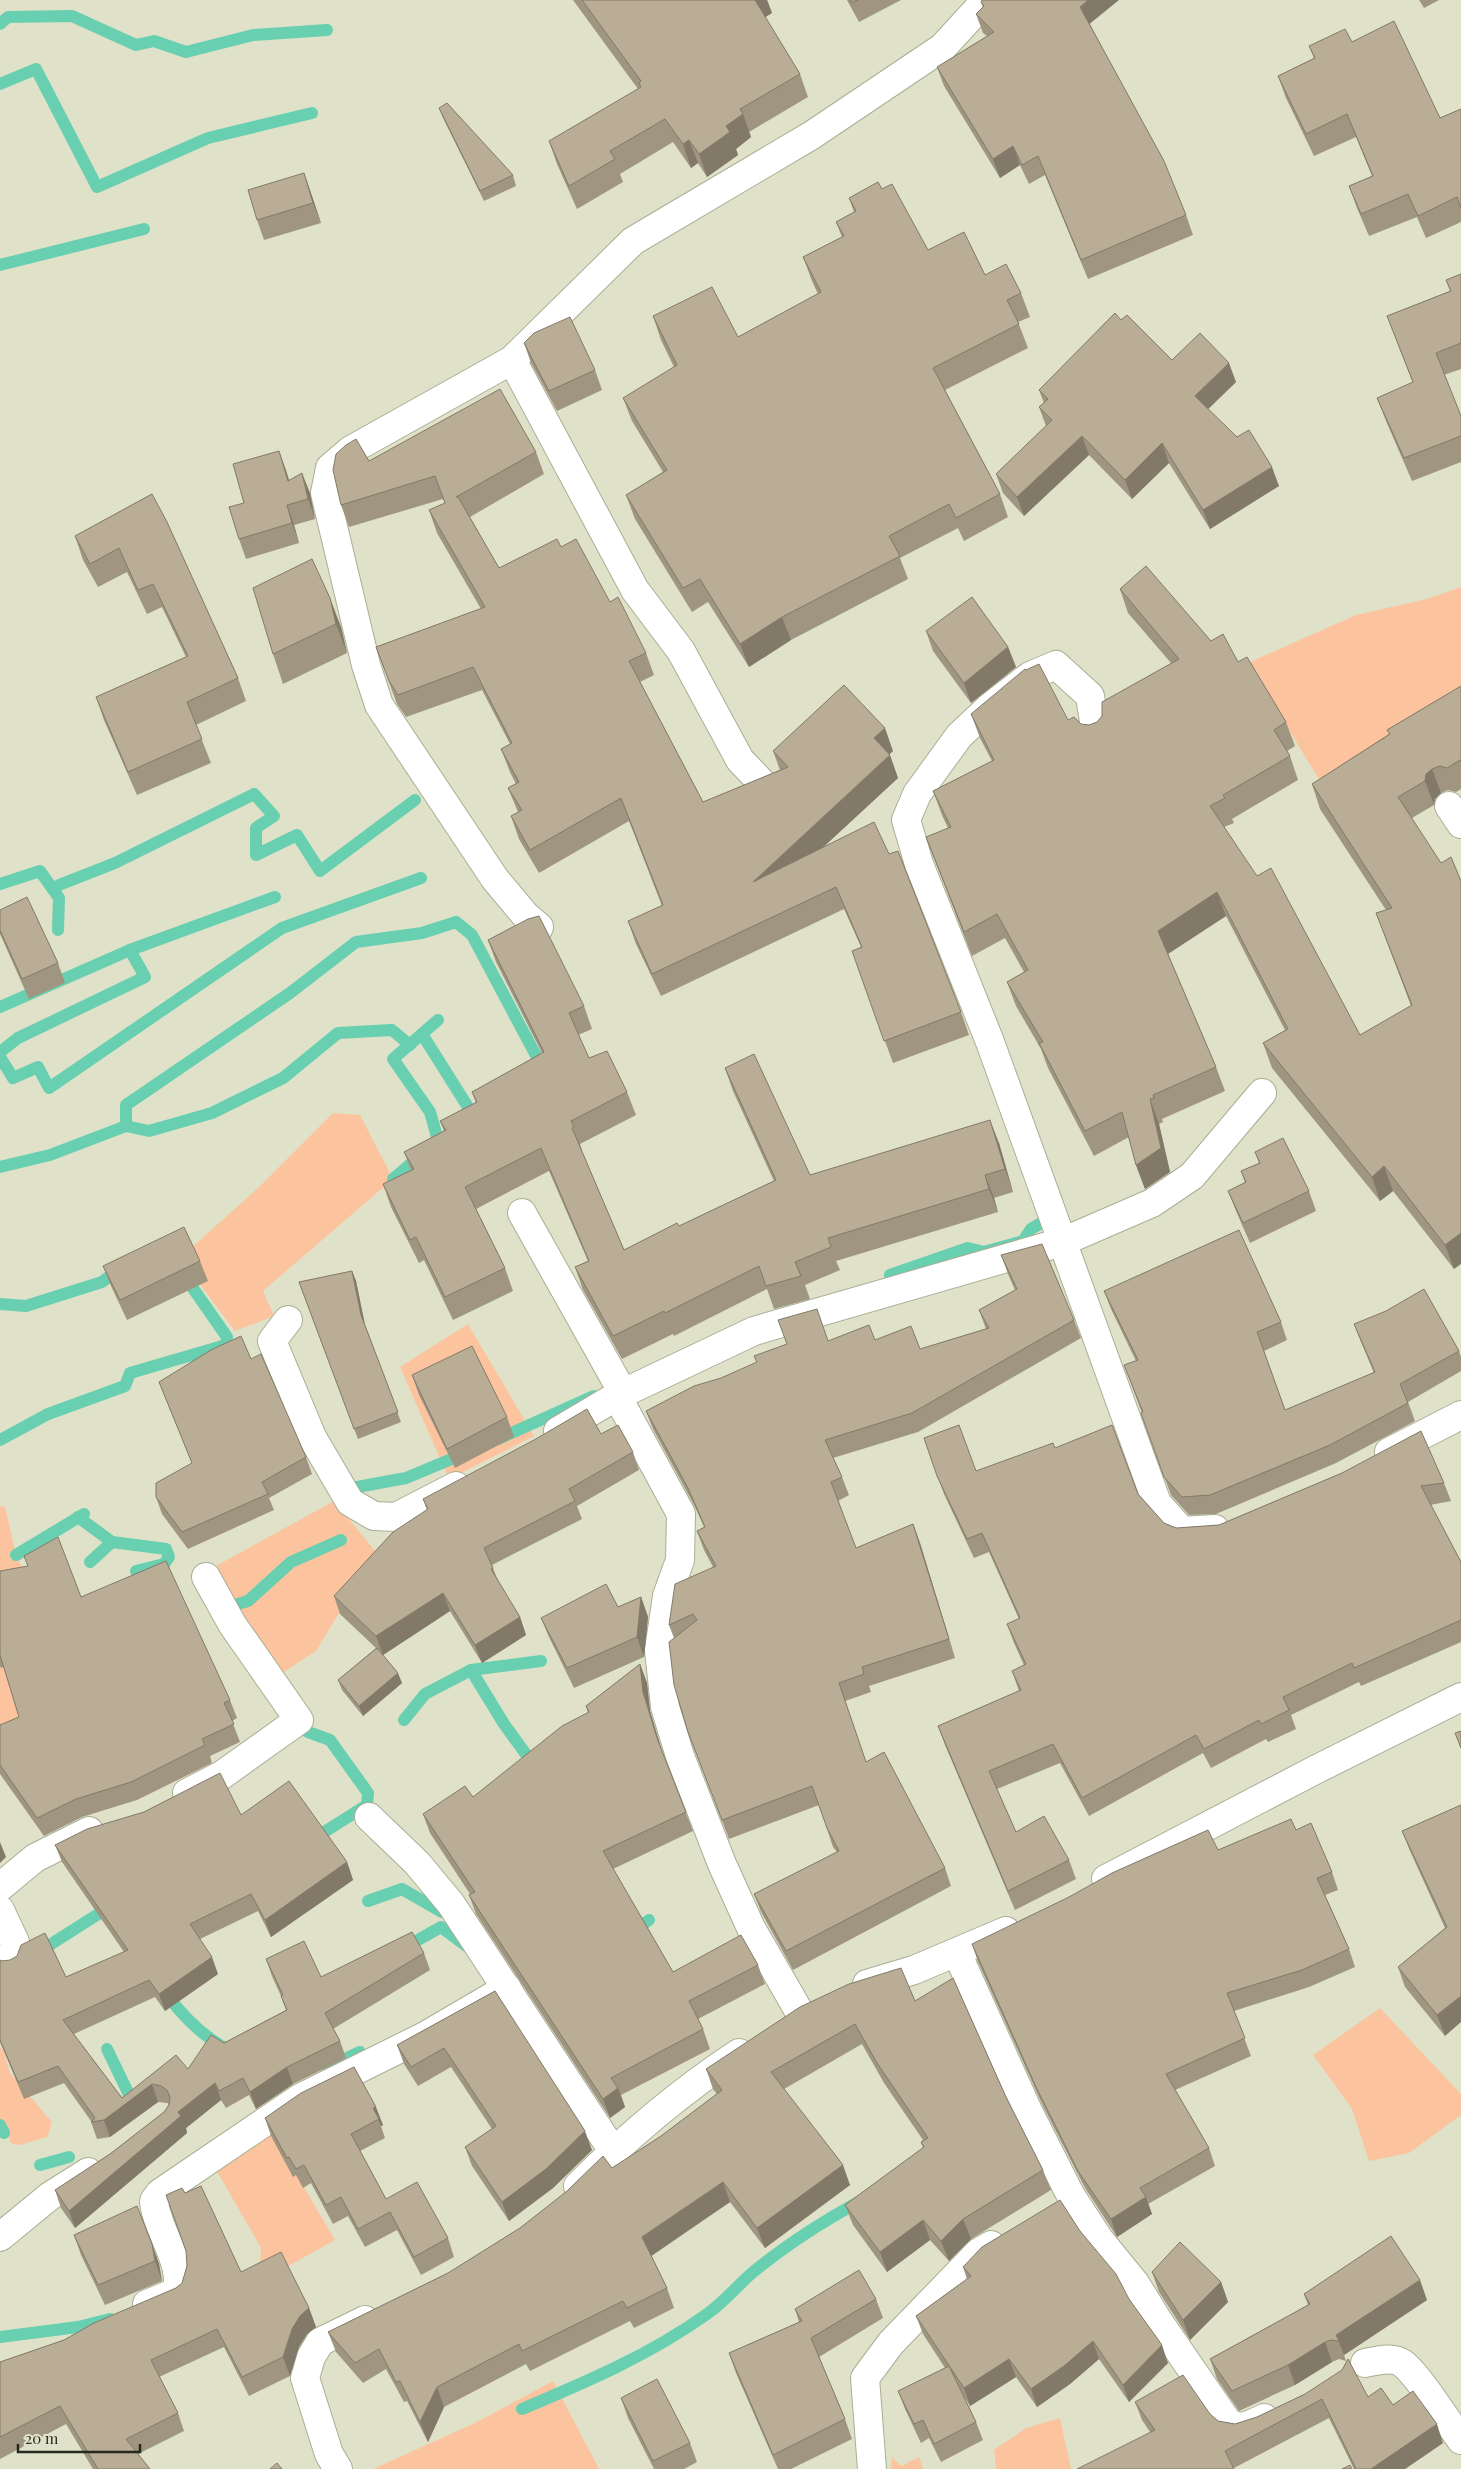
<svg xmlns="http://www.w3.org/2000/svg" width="1461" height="2469" viewBox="0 0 1461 2469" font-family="'Playfair Display',serif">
<rect width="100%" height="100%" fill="#dfe2c8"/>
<g fill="#fcc49e">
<polygon points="1461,587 1461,706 1325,789 1248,663 1356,615 1427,599"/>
<polygon points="333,1113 360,1115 393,1179 263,1291 274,1316 235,1331 180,1258 258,1188"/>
<polygon points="468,1324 534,1436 449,1479 400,1367"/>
<polygon points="334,1501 376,1552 316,1651 279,1675 214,1567"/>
<polygon points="5,1506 16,1555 26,1576 0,1593 0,1507"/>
<polygon points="0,1646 24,1730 0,1741"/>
<polygon points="1380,2008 1461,2094 1461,2115 1409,2153 1369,2161 1352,2109 1313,2055"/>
<polygon points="0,2047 4,2052 10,2073 52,2122 47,2137 20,2145 12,2144 0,2122"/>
<polygon points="272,2133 335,2240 267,2278 260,2264 261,2248 215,2168"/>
<polygon points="553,2381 599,2469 373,2469 475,2423"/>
<polygon points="1060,2418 1071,2469 996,2469 994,2450 1026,2428"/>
<polygon points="892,2457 901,2466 919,2457 923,2469 891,2469"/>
</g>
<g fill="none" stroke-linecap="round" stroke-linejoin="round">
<g stroke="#69cfb1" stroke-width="12">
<polyline points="0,24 8,17 72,16 136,45 154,41 186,52 253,35 327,30"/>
<polyline points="0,84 36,69 97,187 208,138 312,113"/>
<polyline points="0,265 144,229"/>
<polyline points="0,884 40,871 59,898 58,930"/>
<polyline points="59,885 115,863 254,794 274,816 256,828 256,855 297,835 320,871 415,800"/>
<polyline points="0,1007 130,950 275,897"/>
<polyline points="438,1020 393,1059 430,1112 438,1140"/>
<polyline points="422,1034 473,1115"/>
<polyline points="0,1052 18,1038 145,977 130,950"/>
<polyline points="0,1057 13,1078 38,1067 49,1088 282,928 421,878"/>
<polyline points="126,1126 149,1131 212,1113 283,1078 338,1033 392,1030 410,1045"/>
<polyline points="0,1167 50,1155 126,1126 126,1105 290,993 356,942 422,933 456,922 472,935 541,1065 535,1069"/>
<polyline points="393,1179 421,1155"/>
<polyline points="890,1275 968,1248 984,1252 1023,1241 1031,1229 1041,1223"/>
<polyline points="0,1304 26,1306 102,1282 120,1268"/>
<polyline points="498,1439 594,1396"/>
<polyline points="0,1440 48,1414 125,1386 130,1373 226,1345 227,1337 183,1274"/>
<polyline points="352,1488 406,1478 466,1453"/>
<polyline points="78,1517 112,1542 90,1562"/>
<polyline points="112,1542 166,1549 169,1557 164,1564 136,1571"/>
<polyline points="16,1555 84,1514"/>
<polyline points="222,1609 248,1601 291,1562 341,1540"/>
<polyline points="471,1670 504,1724 536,1768"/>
<polyline points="404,1720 425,1694 471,1670 541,1661"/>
<polyline points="308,1732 330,1740 368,1793 367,1805 310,1841"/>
<polyline points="368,1901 402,1889 442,1912"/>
<polyline points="631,1933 649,1920"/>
<polyline points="402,1949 441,1927 469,1948"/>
<polyline points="37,1953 111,1906"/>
<path d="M164,1991C180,2013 199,2033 223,2047"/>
<polyline points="107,2049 135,2107"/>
<polyline points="320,2052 328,2067 360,2052"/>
<polyline points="0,2125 4,2133"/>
<polyline points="40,2165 69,2157"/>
<polyline points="0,2337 78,2327 110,2319"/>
<path d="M522,2409C586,2382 650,2355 707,2314C724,2302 737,2286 752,2273C787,2244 820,2223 860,2201"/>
</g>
<g stroke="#aaae95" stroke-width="30">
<g id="minor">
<polyline points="512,360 635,590 681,651 740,760 766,787"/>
<polyline points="1096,734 1090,696 1056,665 1030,676 991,706 959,736 917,794 906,820 919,864 990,1042 1157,1503 1182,1531 1215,1529"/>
<polyline points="1449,806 1461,824"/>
<polyline points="539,927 526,916 495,879 379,705 366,665 325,493 330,468 351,450 512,360 633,241 812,135 943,47 986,0"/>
<polyline points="522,1213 623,1393"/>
<polyline points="288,1320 272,1341 312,1437 350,1502 374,1516 396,1517 456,1486"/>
<polyline points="617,1396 681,1514 680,1560 667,1596 659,1650 665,1707 680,1756 722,1864 751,1928 800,2013"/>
<polyline points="558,1431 617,1396 754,1331 1062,1242 1152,1203 1192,1176 1262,1093"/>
<polyline points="1389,1452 1461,1415"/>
<polyline points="187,1793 222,1775 299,1720 232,1624 206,1577"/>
<polyline points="369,1817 417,1863 451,1904 613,2151"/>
<polyline points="1106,1879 1315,1770 1461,1697"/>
<polyline points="0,1887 35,1858 89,1831"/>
<polyline points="0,1910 15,1942 11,1963"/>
<path d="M957,1953L1028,2111L1071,2196L1099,2239L1135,2283L1159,2322L1227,2421C1239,2432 1251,2424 1264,2418"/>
<polyline points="867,1984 914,1970 1006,1931"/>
<path d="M578,2186C627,2137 681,2091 739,2053"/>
<polyline points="0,2237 50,2196 88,2172"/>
<path d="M147,2304L176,2292C186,2266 156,2229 154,2201L160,2193L300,2098L425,2036L507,1988"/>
<path d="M1365,2363C1376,2361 1392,2356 1402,2363C1418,2374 1448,2423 1461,2440"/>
<polyline points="338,2469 329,2454 305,2378 311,2357 320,2342 365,2320"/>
<polyline points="872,2469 865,2378 891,2343 979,2252 991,2245"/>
</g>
</g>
<use href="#minor" stroke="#fff" stroke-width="28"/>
</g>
<g fill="#9f9581">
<polygon points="573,0 767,0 772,13 765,17 800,74 808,97 749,132 751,137 736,149 738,155 707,177 698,163 691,168 673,142 620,174 623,182 577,209 557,164 549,141 638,89"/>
<polygon points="847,0 901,0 859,22"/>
<polygon points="1419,0 1439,0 1424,8"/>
<polygon points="981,2 1090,24 1186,215 1193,235 1088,279 1045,175 1029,184 1020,165 1000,178 944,86 937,67 987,36 983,33 976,14 983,8"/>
<polygon points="1352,42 1440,118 1461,109 1461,222 1426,238 1417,217 1369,236 1357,208 1349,186 1372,176 1356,137 1314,156 1286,98 1278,76 1314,58 1309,46"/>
<polygon points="439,108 513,175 516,186 484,201 443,118"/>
<polygon points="304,173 321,223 264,240 257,220"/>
<polygon points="882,189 928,250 985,275 1021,293 1030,317 1018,322 1028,348 945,390 1000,494 1008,517 964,541 958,528 900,558 908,579 791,640 749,667 708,602 692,612 635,519 626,495 663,472 632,421 623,398 674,367 661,340 653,316 738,337 818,294 812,281 803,257 842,237 836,222 854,212 849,198"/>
<polygon points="1461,274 1461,369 1444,375 1461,416 1461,462 1412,481 1386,421 1377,398 1413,383 1387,316 1450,291 1446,280"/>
<polygon points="1121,320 1172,360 1236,382 1208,409 1279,486 1210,529 1169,463 1132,499 1089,455 1024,516 1003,493 996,474 1046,426 1039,407 1044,403 1039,390"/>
<polygon points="524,343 595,370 602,390 557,411 531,363"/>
<polygon points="279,451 289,480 310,493 315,519 294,525 299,543 246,559 239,539 244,503"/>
<polygon points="536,452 544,474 470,517 499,568 561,547 610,602 646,653 654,675 640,682 703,802 780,770 773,751 893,751 889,754 898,778 823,847 961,1012 969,1035 893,1063 852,951 861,947 844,909 661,996 636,944 628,921 662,906 629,821 539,873 519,839 511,816 518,812 508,788 516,784 510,772 501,749 510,744 482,690 406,717 397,704 376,647 481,609 437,533 429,510 445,503 443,499 349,527 341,505 369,461"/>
<polygon points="152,494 238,678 246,701 196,725 211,763 137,795 104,720 96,697 186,657 162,607 147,614 127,572 98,587 83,560 75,536"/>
<polygon points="312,559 341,627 347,653 283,684 273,654"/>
<polygon points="1120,589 1211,641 1238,662 1286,722 1295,746 1287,751 1290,756 1298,780 1232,819 1234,823 1224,827 1360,1035 1411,1006 1376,913 1386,910 1320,809 1312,784 1389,734 1387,730 1461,686 1461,789 1456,792 1448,790 1441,793 1435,799 1434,805 1412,818 1454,1269 1393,1191 1380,1201 1272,1068 1263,1043 1285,1030 1226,916 1168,954 1216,1067 1225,1091 1162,1119 1163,1122 1159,1124 1170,1172 1145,1189 1136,1165 1129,1137 1094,1156 1048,1068 1041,1049 1016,1006 1007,982 1024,972 1005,938 972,956 935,861 926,837 948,828 942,815 933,791 992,761 980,738 971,714 1068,720 1081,724 1089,725 1097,722 1171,663 1128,613"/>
<polygon points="926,631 1008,647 1016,667 971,703 933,651"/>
<polygon points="0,910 58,963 65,983 29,999 0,934"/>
<polygon points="488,940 584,1006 592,1029 578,1035 589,1058 627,1092 636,1115 580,1144 582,1150 581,1151 624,1250 679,1226 774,1181 733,1091 725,1068 810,1175 999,1143 1013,1192 994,1198 998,1212 836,1261 840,1270 805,1285 810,1299 774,1309 767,1289 674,1336 673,1334 622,1359 583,1290 575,1267 588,1261 549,1171 476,1209 505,1268 513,1291 453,1320 424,1260 419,1263 391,1207 383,1184 411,1170 404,1152 444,1131 440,1121 476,1103 472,1092 542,1053 496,962"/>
<polygon points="1255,1152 1309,1191 1316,1211 1250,1243 1236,1211 1228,1191 1245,1183 1241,1171 1259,1163"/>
<polygon points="1001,1255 1074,1320 1081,1338 918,1432 833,1458 842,1477 849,1495 838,1501 856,1548 913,1524 920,1543 955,1658 869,1686 871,1692 845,1701 866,1762 945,1868 951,1886 793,1970 761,1912 754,1894 837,1852 833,1847 819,1805 729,1839 688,1732 674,1638 669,1625 713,1567 704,1550 697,1531 704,1527 695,1507 653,1429 646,1411 721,1378 828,1341 875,1340 920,1349 986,1329 979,1310 1015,1290 1008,1274"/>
<polygon points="200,1261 208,1281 127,1320 111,1286 103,1266"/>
<polygon points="352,1271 356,1281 365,1325 401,1422 358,1439 299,1282"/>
<polygon points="1104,1291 1281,1322 1287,1340 1264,1351 1285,1410 1374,1373 1361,1342 1354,1324 1459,1351 1461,1357 1461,1371 1408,1402 1415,1421 1336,1463 1216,1514 1189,1515 1171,1495 1141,1413 1142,1413 1124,1365 1136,1361 1111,1309"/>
<polygon points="251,1359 306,1457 312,1474 269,1498 274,1510 188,1549 162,1514 156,1497 192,1463 159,1382"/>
<polygon points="412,1375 507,1417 514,1437 455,1468 419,1395"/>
<polygon points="601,1434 633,1452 639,1470 577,1506 582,1519 492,1565 498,1581 520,1617 526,1635 482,1663 450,1611 383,1655 402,1683 363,1716 342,1690 338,1680 376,1648 340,1614 334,1596 427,1510 423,1499"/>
<polygon points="924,1438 976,1471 1055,1448 1138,1494 1164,1523 1176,1528 1219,1525 1342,1473 1444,1483 1451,1501 1430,1505 1461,1562 1461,1642 1361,1686 1359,1682 1291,1715 1296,1729 1268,1742 1266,1739 1211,1768 1203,1753 1089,1816 1060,1763 997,1789 1016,1832 1069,1860 1076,1879 1015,1910 945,1745 938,1726 1019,1691 1012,1671 1024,1665 1014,1643 1007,1624 1019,1619 989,1552 974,1558 944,1494"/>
<polygon points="0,1571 81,1597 230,1700 237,1718 232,1721 240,1742 210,1756 212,1763 137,1800 82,1817 44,1836 0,1774 0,1725 19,1717 4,1667 1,1668 0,1666"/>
<polygon points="641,1597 648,1617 644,1657 574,1688 549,1637 541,1618 618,1607"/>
<polygon points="640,1664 647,1683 650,1711 663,1755 693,1831 613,1869 673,1972 758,1965 765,1984 698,2019 703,2029 710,2049 621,2095 625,2107 610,2118 476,1914 469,1895 470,1894 430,1833 423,1814 473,1797 588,1713 586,1706"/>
<polygon points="1461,1805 1445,2036 1405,1987 1398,1967 1445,1928 1410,1851 1402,1831"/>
<polygon points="241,1815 347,1862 353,1880 271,1937 258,1911 200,1939 218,1974 165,2011 155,1997 74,2034 122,2098 188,2069 224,2043 286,2010 281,1996 272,1976 266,1959 321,1977 424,1953 430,1970 333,2029 340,2041 346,2058 293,2084 256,2109 249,2095 226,2108 221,2100 186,2128 187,2133 75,2228 61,2208 55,2190 110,2154 164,2112 169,2104 167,2103 158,2102 110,2137 97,2139 91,2122 91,2121 64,2083 24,2099 0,2042 0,1960 66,1977 124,1952 62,1862 55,1845"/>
<polygon points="1296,1830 1332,1872 1338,1890 1325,1895 1349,1949 1355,1967 1309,1987 1234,2011 1251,2056 1175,2090 1209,2148 1215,2166 1148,2204 1152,2214 1117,2237 1085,2188 1042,2104 978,1962 972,1944 1218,1850"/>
<polygon points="495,1991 592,2150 553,2188 509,2221 472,2166 465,2147 492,2129 451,2067 418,2086 404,2064 397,2045"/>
<polygon points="915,2001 1006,2097 1043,2170 1051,2190 971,2239 949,2261 930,2240 887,2272 853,2225 845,2205 923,2148 921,2142 923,2140 884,2083 862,2044 784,2089 850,2185 765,2248 730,2202 651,2255 667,2288 674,2308 634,2328 630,2321 530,2371 526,2364 444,2407 428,2442 407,2401 404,2402 386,2369 363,2383 336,2352 328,2332 448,2273 520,2228 661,2136 717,2094 713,2089 706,2069"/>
<polygon points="354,2067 383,2125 381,2126 385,2138 360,2151 386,2199 448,2238 454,2257 421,2275 397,2230 365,2247 348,2216 333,2224 311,2183 303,2188 296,2175 293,2177 271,2136 265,2118"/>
<polygon points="185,2193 241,2272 309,2308 316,2327 307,2334 299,2347 290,2376 249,2396 224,2347 159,2377 178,2413 184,2431 138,2454 150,2469 93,2469 66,2424 0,2459 0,2362 64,2340 176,2288 182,2283 187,2266"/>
<polygon points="1080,2231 1129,2299 1168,2363 1129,2402 1099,2359 1070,2384 1037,2407 1016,2377 970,2406 964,2396 976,2422 983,2440 941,2462 929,2438 921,2443 905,2409 898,2391 945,2368 923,2334 916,2316 967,2279 963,2267"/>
<polygon points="74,2235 152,2244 159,2264 162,2281 105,2305 81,2255"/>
<polygon points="1152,2272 1221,2282 1228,2302 1190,2340 1159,2292"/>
<polygon points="1304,2294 1427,2300 1344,2355 1346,2361 1339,2359 1332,2362 1295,2385 1239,2411 1217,2379 1210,2359 1308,2305"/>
<polygon points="876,2299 883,2318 819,2357 845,2419 852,2439 791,2469 778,2469 736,2373 729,2353 799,2322 795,2309"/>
<polygon points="1305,2394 1368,2397 1393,2405 1443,2443 1405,2469 1354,2469 1329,2418 1234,2468 1150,2432 1142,2420 1135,2402 1210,2414 1218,2421 1235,2424 1257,2417"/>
<polygon points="621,2398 690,2443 697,2462 684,2469 654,2469 628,2418"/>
</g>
<g fill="#827969">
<polygon points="754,0 767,0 772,13 761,20"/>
<polygon points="1088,0 1119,0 1087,26 1080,7"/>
<polygon points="743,114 751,137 736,149 738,155 707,177 699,154 726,126"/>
<polygon points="689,140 698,163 691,168 683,144"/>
<polygon points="1013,146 1020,165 1000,178 993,159"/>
<polygon points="304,173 311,193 321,223 313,203"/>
<polygon points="1229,363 1236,382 1202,415 1195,396"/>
<polygon points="1082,436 1089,455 1024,516 1017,497"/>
<polygon points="1162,443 1169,463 1132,499 1125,480"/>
<polygon points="279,451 286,470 295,501 288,481"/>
<polygon points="1272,467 1279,486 1210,529 1203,510"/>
<polygon points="302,473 310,493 315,519 308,499"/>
<polygon points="287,505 294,525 299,543 292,523"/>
<polygon points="330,598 341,627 347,653 336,624"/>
<polygon points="782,617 791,640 749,667 740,644"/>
<polygon points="1008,647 1016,667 971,703 964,683"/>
<polygon points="885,728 893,751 882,761 874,738"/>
<polygon points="890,755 898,778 762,904 753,882"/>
<polygon points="1432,769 1441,793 1435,799 1434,805 1425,781 1426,774"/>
<polygon points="1217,892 1226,916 1166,955 1158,931"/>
<polygon points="1150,1099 1159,1124 1170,1172 1145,1189 1136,1165"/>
<polygon points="990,1120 999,1143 1013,1192 1005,1169"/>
<polygon points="1384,1166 1393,1191 1380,1201 1372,1177"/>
<polygon points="985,1175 994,1198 998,1212 989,1189"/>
<polygon points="1461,1233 1461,1264 1454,1269 1445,1245"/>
<polygon points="352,1271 356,1281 365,1325 361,1315"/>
<polygon points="913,1524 920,1543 955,1658 949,1639"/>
<polygon points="443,1593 450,1611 383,1655 376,1636"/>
<polygon points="641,1597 648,1617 644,1657 637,1637"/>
<polygon points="520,1617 526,1635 482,1663 475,1645"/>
<polygon points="640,1664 647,1683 650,1711 665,1761 658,1741 643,1692"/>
<polygon points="398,1673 402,1683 363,1716 359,1706"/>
<polygon points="0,1842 6,1857 0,1863"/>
<polygon points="347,1862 353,1880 271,1937 265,1920"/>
<polygon points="212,1957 218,1974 165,2011 159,1994"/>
<polygon points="1461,1996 1461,2022 1445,2036 1437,2015"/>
<polygon points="287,2067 293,2084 256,2109 250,2092"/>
<polygon points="215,2083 221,2100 186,2128 187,2133 75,2228 69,2211 178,2112"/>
<polygon points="152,2084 158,2102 110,2137 104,2120"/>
<polygon points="618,2088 625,2107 610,2118 603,2099"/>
<polygon points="376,2107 383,2125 381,2126 373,2108"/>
<polygon points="585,2131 592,2150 553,2188 509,2221 502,2202"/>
<polygon points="843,2165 850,2185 765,2248 757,2228"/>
<polygon points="723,2182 730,2202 650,2257 642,2237"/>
<polygon points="1146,2197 1152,2214 1117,2237 1111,2219"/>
<polygon points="963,2219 971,2239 949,2261 941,2241"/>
<polygon points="923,2220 930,2240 887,2272 880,2252"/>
<polygon points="152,2244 159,2264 162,2281 155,2261"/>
<polygon points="1420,2280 1427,2300 1344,2355 1336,2335"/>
<polygon points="1221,2282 1228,2302 1190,2340 1183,2320"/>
<polygon points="309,2308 316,2327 307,2334 299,2347 290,2376 283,2357 292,2329 300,2316"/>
<polygon points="1093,2341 1099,2359 1070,2384 1037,2407 1031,2389"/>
<polygon points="1325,2342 1332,2362 1295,2385 1288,2365"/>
<polygon points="1162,2345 1168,2363 1129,2402 1123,2385"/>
<polygon points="1009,2359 1016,2377 970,2406 964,2388"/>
<polygon points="437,2387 444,2407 428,2442 420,2422"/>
<polygon points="1437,2424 1443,2443 1405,2469 1371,2469"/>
</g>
<g fill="#b9ad96" stroke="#827969">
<polygon points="582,0 755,0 800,74 740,109 743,114 726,126 730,132 699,154 689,140 683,144 665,119 610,151 615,159 569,186 549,141 641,87 639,83 641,81"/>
<polygon points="850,0 858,0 852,3"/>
<polygon points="982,0 1088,0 1080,7 1164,161 1186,215 1081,260 1038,156 1022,165 1013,146 993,159 937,67 994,32 976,14 984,6 981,2"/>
<polygon points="1394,21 1440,118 1461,109 1461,208 1457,197 1418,216 1408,194 1361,214 1349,186 1373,176 1347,114 1306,134 1278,76 1315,58 1309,46 1345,29 1352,42"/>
<polygon points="447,103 513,175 480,191 439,108"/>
<polygon points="304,173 313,203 257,220 248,190"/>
<polygon points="878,182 882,189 892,184 928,250 964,232 985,275 1006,264 1021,293 1007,300 1019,324 933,368 1000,494 956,518 949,504 889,536 900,556 782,617 740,644 700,579 683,588 626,495 667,470 623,398 677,365 653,316 712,287 738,337 821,292 803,257 844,236 836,222 856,211 849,198"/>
<polygon points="1461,274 1461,343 1436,353 1461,416 1461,436 1404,458 1377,398 1413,382 1387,316 1451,291 1446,280"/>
<polygon points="1115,313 1121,320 1127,315 1172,360 1200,333 1229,363 1195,396 1237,437 1249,430 1272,467 1203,510 1162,443 1125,480 1082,436 1017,497 996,474 1052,420 1039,407 1048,399 1039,390"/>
<polygon points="570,317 595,370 549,391 524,343 534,333"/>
<polygon points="500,389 536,452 456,497 458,497 499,568 557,539 561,547 576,539 610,602 618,597 646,653 629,661 703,802 788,767 773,751 844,685 885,728 874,738 890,755 753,882 874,822 889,854 898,851 961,1012 884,1041 852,951 862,947 836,887 652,974 628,921 663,905 621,798 530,850 511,816 522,810 508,788 519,782 501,749 512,743 473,667 398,695 389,681 376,647 485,607 429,510 445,503 435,476 341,505 333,470 336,454 346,445 356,439 369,461"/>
<polygon points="279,451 288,481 302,473 308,499 287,505 292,523 239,539 229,507 244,503 233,464"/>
<polygon points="152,494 167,522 238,678 187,702 202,739 128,772 96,697 188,656 153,584 138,590 119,548 90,564 75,536"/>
<polygon points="312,559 330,598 336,624 273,654 253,588"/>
<polygon points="1146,566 1211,641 1223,634 1238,662 1247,657 1286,722 1274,730 1290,756 1223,795 1225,798 1210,806 1257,876 1271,868 1360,1035 1412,1005 1376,913 1392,908 1312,784 1390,734 1387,730 1461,686 1461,762 1460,760 1447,768 1440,766 1432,769 1426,774 1425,781 1398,797 1441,863 1451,857 1461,881 1461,1233 1445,1245 1384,1166 1372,1177 1263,1043 1288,1029 1217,892 1158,931 1216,1067 1153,1095 1154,1098 1150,1099 1161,1148 1136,1165 1122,1112 1085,1131 1039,1043 1043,1042 1007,982 1028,970 997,914 964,932 926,837 951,827 933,791 994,760 971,714 1025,669 1026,670 1039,664 1068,720 1074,717 1081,724 1089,725 1097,722 1102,716 1102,702 1179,659 1120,589"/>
<polygon points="972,597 1008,647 964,683 926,631"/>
<polygon points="27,897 58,963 22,979 0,930 0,910"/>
<polygon points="539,916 584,1006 569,1013 589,1058 607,1051 627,1092 571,1121 574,1127 572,1128 624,1250 677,1223 679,1226 776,1180 725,1068 754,1054 810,1175 990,1120 1005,1169 985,1175 989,1189 828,1238 831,1247 795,1262 801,1276 766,1286 759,1266 665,1313 664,1311 613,1336 575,1267 589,1261 541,1148 465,1187 505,1268 445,1297 416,1237 410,1240 383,1184 414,1169 404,1152 446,1130 440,1121 477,1102 472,1092 544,1052 488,940 528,919"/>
<polygon points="1283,1138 1309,1191 1243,1223 1228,1191 1246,1182 1241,1171 1260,1163 1255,1152"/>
<polygon points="184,1227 200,1261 120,1300 103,1266"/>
<polygon points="1239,1230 1281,1322 1257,1332 1285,1410 1375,1372 1354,1324 1386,1311 1424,1289 1459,1351 1400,1384 1408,1403 1330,1445 1210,1495 1182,1497 1164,1477 1141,1413 1143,1412 1124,1365 1138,1360 1104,1291"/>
<polygon points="1042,1244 1074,1320 912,1413 825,1440 842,1477 831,1482 856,1548 913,1524 949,1639 862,1667 864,1674 839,1683 866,1762 884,1752 945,1868 786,1951 754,1894 839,1851 827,1828 812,1786 722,1820 688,1732 674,1685 669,1642 697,1620 693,1614 669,1625 675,1584 716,1566 697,1531 705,1527 688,1488 646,1411 694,1386 721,1378 757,1362 754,1356 787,1344 778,1320 817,1309 828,1341 869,1325 875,1340 911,1326 920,1349 989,1328 979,1310 1017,1289 1001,1255"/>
<polygon points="352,1271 361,1315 398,1412 354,1429 299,1282"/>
<polygon points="241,1336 251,1359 261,1354 306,1457 262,1482 268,1494 182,1532 156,1497 156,1483 192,1463 159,1382 211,1350"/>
<polygon points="472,1346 507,1417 447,1449 412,1375"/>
<polygon points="587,1409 601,1434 618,1425 633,1452 569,1489 575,1501 484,1548 493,1568 491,1569 520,1617 475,1645 443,1593 376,1636 334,1596 393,1532 428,1509 423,1499 534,1440"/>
<polygon points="959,1425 976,1471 1053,1443 1055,1448 1112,1425 1138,1494 1164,1523 1176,1528 1219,1525 1342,1473 1421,1431 1444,1483 1421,1486 1461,1562 1461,1620 1354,1668 1352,1663 1283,1697 1289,1710 1261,1724 1259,1720 1204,1749 1196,1735 1082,1798 1053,1744 989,1771 1016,1832 1044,1816 1069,1860 1008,1891 938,1726 1021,1690 1012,1671 1026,1664 1007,1624 1020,1618 982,1533 967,1539 937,1476 924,1438"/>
<polygon points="58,1537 81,1597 166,1561 230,1700 224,1703 234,1724 202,1739 205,1745 131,1782 76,1799 37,1818 0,1765 0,1725 19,1717 0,1655 0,1571 28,1566 24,1556"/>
<polygon points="606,1584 618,1607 641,1597 637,1637 567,1668 541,1618"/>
<polygon points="377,1648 398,1673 359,1706 338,1680"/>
<polygon points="640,1664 643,1692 658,1741 686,1812 603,1851 673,1972 741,1935 758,1965 689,2001 703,2029 611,2078 618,2088 603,2099 469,1895 475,1892 423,1814 465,1786 473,1797 562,1726 589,1712 586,1706"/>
<polygon points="1461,1731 1461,1748 1455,1733"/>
<polygon points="220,1773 241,1815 289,1781 347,1862 265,1920 251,1894 190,1924 212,1957 159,1994 149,1980 63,2020 122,2098 176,2055 188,2069 211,2035 224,2043 287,2010 281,1996 283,1995 266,1959 304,1941 321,1977 412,1932 424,1953 325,2013 340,2041 287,2067 250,2092 243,2078 219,2091 215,2083 178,2112 181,2116 69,2211 55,2190 110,2154 164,2112 169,2105 170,2097 167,2090 161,2086 152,2084 104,2120 91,2122 95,2118 58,2066 18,2082 0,2040 0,1960 2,1961 10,1960 17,1956 21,1945 45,1933 66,1977 128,1950 55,1845 87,1829 144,1812"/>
<polygon points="1461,1805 1461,1996 1437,2015 1398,1967 1447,1927 1402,1831"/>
<polygon points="1291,1819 1296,1830 1311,1823 1332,1872 1317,1878 1349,1949 1302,1970 1227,1993 1245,2038 1166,2074 1209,2148 1140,2188 1146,2197 1111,2219 1078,2171 1036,2087 972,1944 1069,1897 1112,1873 1208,1830 1218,1850"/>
<polygon points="901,1968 915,2001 953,1978 1006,2097 1043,2170 963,2219 941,2241 923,2220 880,2252 845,2205 924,2147 921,2142 928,2138 877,2063 855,2024 771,2072 843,2165 757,2228 723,2182 642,2237 667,2288 627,2308 623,2301 522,2351 519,2344 437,2387 420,2422 400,2381 396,2382 379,2349 355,2363 328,2332 448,2273 520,2228 567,2191 603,2156 612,2168 661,2136 722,2090 706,2069 800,2007 849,1984"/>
<polygon points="495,1991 585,2131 546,2169 502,2202 465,2147 496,2126 444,2048 411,2067 397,2045"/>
<polygon points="354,2067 376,2107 373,2108 379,2119 351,2134 386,2199 417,2182 448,2238 414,2257 390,2212 358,2229 341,2197 326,2205 304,2165 296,2169 289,2157 287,2158 265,2118 301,2093"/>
<polygon points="201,2186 241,2272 281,2252 309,2308 300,2316 292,2329 283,2357 242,2377 217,2329 151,2360 178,2413 126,2439 150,2469 98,2469 60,2406 0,2437 0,2362 64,2340 94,2323 176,2288 182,2283 187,2266 186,2251 166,2195 182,2188 185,2193"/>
<polygon points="1060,2200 1080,2231 1116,2274 1129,2299 1162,2345 1123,2385 1093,2341 1064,2366 1031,2389 1009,2359 964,2388 916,2316 971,2276 963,2267 982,2247"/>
<polygon points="137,2206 152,2244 155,2261 98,2285 74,2235"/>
<polygon points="1391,2236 1420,2280 1336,2335 1339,2341 1331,2340 1325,2342 1288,2365 1232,2391 1210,2359 1310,2304 1304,2294"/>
<polygon points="1180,2242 1221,2282 1183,2320 1152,2272"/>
<polygon points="859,2270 876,2299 811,2338 845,2419 773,2455 729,2353 802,2321 795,2309"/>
<polygon points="1348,2359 1368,2397 1381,2388 1393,2405 1413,2391 1437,2424 1371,2469 1356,2469 1322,2399 1225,2451 1234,2469 1077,2469 1155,2430 1135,2402 1183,2375 1210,2414 1218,2421 1235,2424 1257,2417 1305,2394 1342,2370"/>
<polygon points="949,2366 976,2422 934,2444 923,2420 914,2424 898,2391"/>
<polygon points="657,2379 690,2443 653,2461 621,2398"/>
<polygon points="277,2463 282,2469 270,2469"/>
<polygon points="1350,2465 1352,2469 1342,2469"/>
</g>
<path d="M18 2444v8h122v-8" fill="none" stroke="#27291f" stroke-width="2.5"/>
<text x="25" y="2444" font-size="15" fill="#27291f" stroke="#dfe2c8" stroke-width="4" paint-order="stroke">20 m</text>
</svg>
